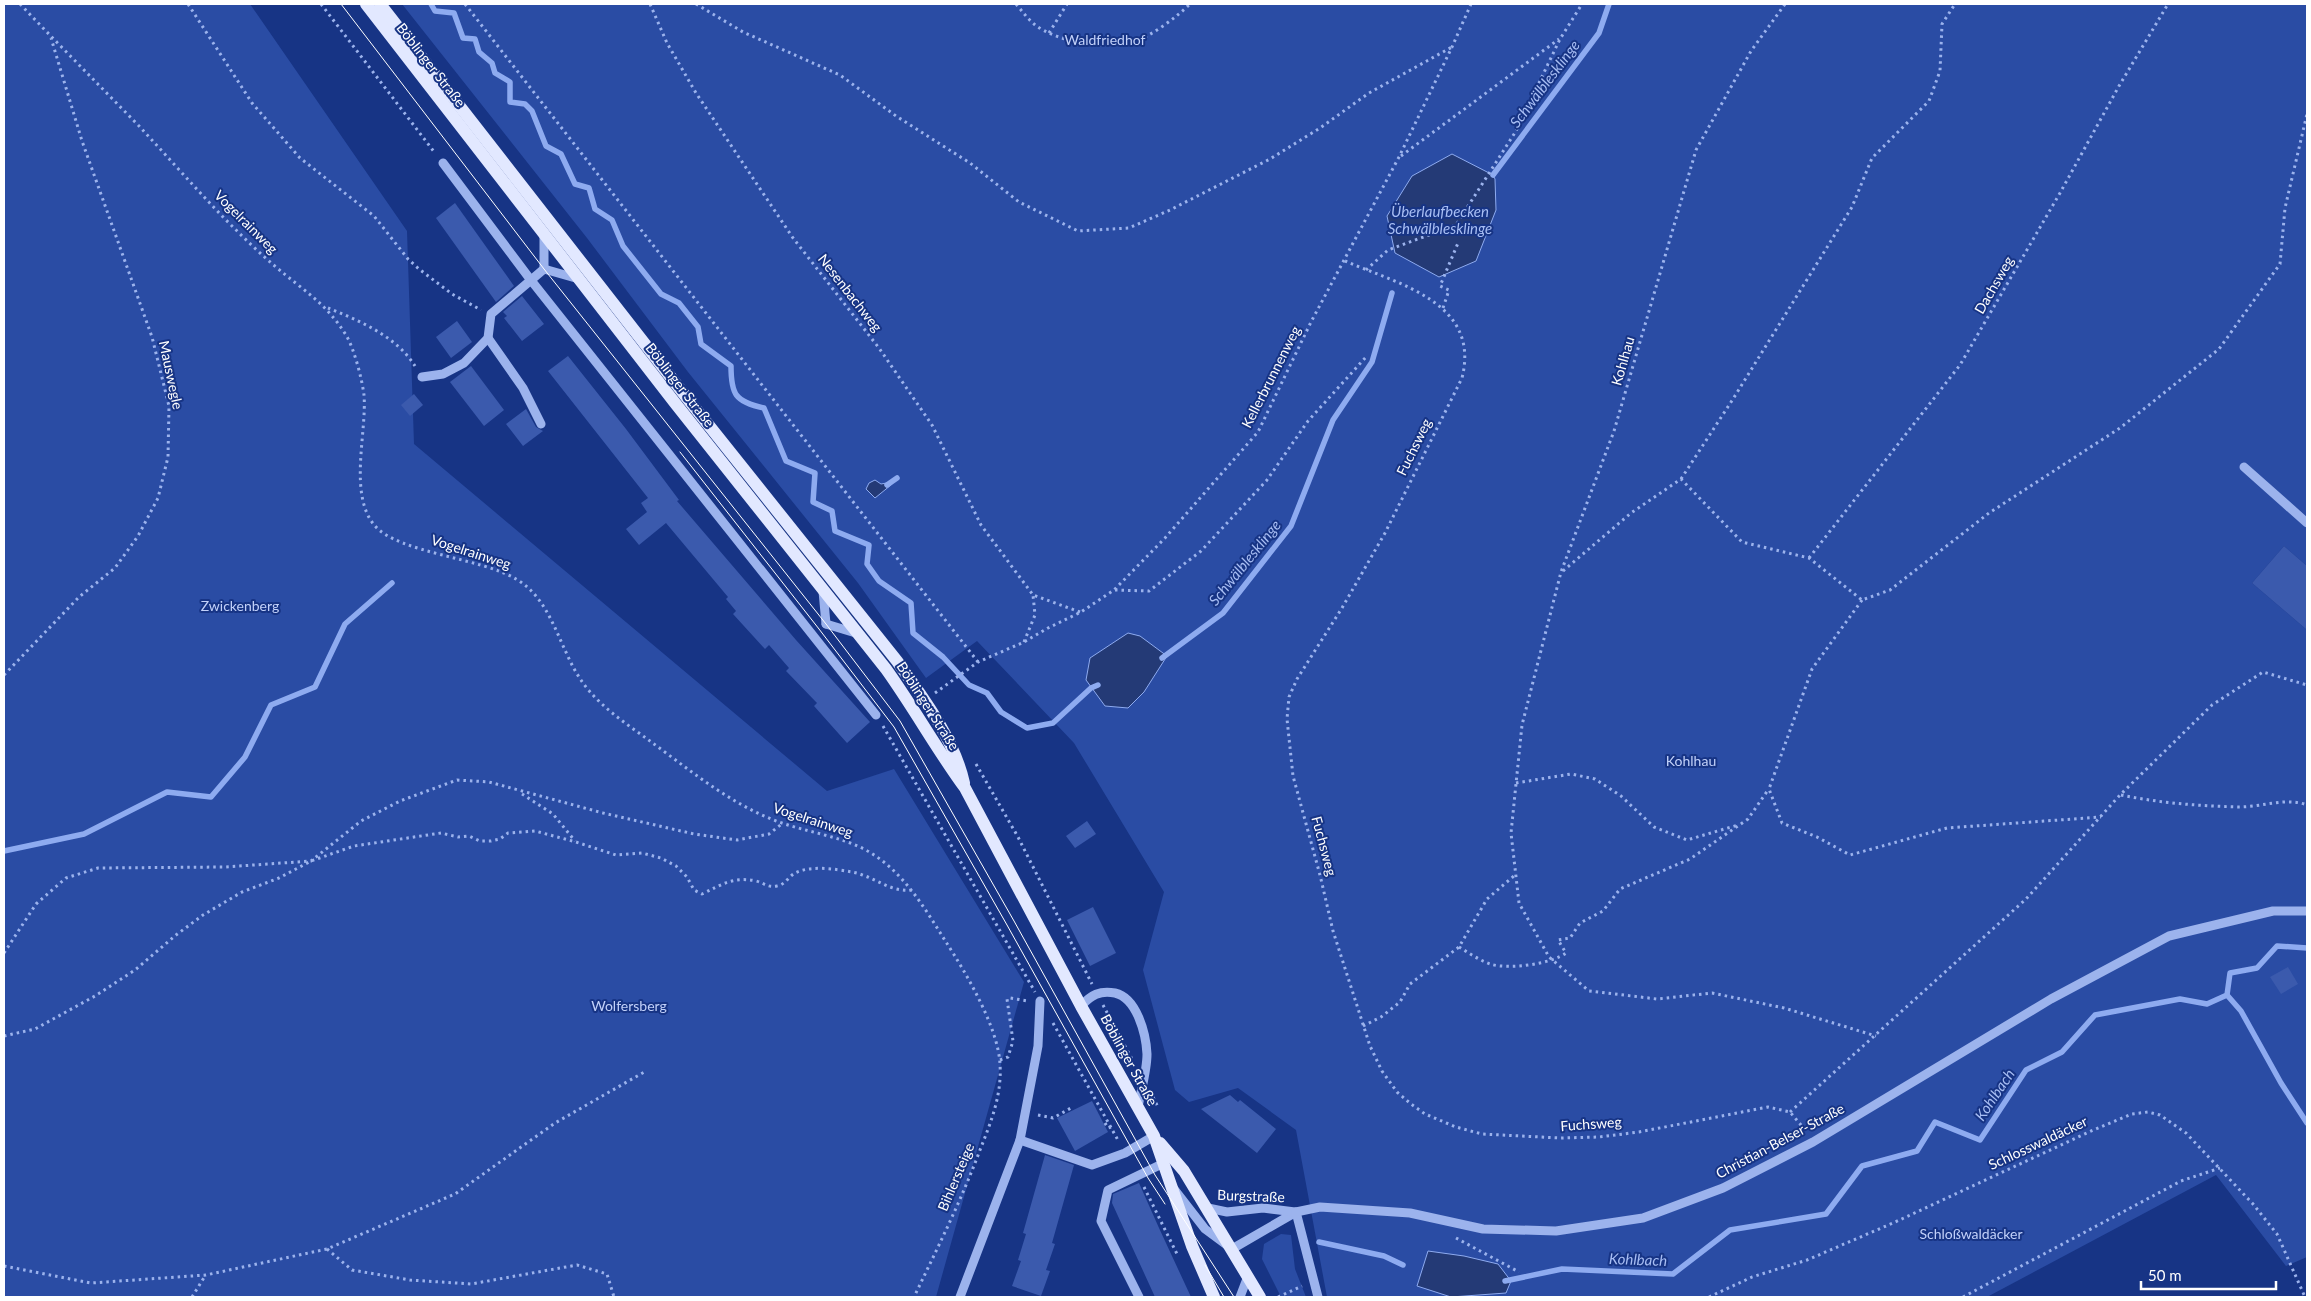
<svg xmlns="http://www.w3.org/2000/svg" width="2311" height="1301" viewBox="0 0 2311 1301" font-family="Lato,sans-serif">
<rect width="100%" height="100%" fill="#173485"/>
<g fill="#2a4ca4">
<polygon points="4,4 250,4 407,231 414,444 827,791 894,769 1024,982 936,1297 4,1297"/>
<polygon points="402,4 2307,4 2307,566 2284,546 2252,583 2307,630 2307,1257 2286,1266 2216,1175 1987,1297 1327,1297 1296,1130 1238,1088 1189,1102 1175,1090 1143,970 1164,892 1074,743 977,641 926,678 858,583 688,372 587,238"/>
<polygon points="1281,1234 1291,1235 1295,1269 1306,1297 1281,1297 1262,1259 1264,1244"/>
</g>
<g fill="#243a76" stroke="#8eabf0">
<polygon points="1452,154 1493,175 1495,179 1496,210 1476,261 1439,277 1395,253 1387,216 1412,176"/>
<polygon points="875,480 881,484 892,482 891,485 875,498 866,489 869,483"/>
<polygon points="1128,633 1140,636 1167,656 1144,692 1128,708 1105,706 1086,680 1090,658"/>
<polygon points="1428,1251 1464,1256 1498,1264 1511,1281 1506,1293 1451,1297 1417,1286"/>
</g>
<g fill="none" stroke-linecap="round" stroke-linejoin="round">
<g stroke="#8eabf0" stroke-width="5.5">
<path d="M431,4L435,11L454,13L463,38L475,39L479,52L492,63L495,73L510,82V102L525,104L532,111L546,146L561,154L575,184L589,188L595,209L612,220L623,246L661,294L679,303L698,327L701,344L731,366C731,394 735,402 764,408L786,461L815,473L813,502L832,511L835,531L869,545L867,564L879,581L911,603L913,633L943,657L969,685L987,693L1001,712L1027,728L1053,723L1091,688L1098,685"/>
<polyline points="1493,175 1599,33 1609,4"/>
<polyline points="887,485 897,478"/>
<polyline points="1162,658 1223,613 1291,526 1333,420 1372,362 1392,293"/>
<polyline points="4,851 84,834 167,792 211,797 245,757 271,705 315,687 345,624 392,583"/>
<polyline points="2227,995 2241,1011 2281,1083 2307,1123"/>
<polyline points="1319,1242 1384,1256 1403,1265"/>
<polyline points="1505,1281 1562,1269 1673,1274 1730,1230 1826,1214 1862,1166 1917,1151 1935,1122 1980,1140 2026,1070 2062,1052 2095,1015 2180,999 2207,1004 2227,995 2230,973 2257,968 2277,946 2307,948"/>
</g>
</g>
<g fill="#3b5aad">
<polygon points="455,203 514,286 496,302 436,218"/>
<polygon points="522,296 544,324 522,341 504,318 507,316 503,312"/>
<polygon points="457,321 472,342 451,358 436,337"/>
<polygon points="568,356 626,429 679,500 677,501 796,640 870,722 847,743 814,706 817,703 786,671 789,668 769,645 765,649 733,614 736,611 726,599 728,597 666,523 639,545 626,529 647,512 641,503 648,498 548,371"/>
<polygon points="471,366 504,410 484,426 450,382"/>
<polygon points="414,394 423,405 410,416 401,405"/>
<polygon points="526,409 536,427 543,431 523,446 506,424"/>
<polygon points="2284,546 2307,566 2307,630 2252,583"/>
<polygon points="1087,821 1096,834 1075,848 1066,836"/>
<polygon points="1093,907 1116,953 1090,966 1067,920"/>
<polygon points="2288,967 2298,984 2281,994 2270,977"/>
<polygon points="1230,1095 1238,1102 1240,1100 1276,1129 1257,1153 1201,1109"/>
<polygon points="1092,1101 1108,1132 1075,1151 1057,1118"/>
<polygon points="1045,1155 1074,1165 1052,1243 1055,1244 1046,1270 1050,1271 1041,1296 1012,1286 1021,1261 1018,1260 1026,1234 1023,1233"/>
<polygon points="1139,1183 1159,1228 1191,1297 1155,1297 1112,1203 1113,1194"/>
</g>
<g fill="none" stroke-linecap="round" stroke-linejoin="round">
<g stroke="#9cb3ed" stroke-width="3" stroke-dasharray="2.5 4" stroke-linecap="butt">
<path d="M20,4C59,45 99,85 139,126C167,156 195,188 224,218C241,235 258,252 276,267C304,291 326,303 346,335C354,348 362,379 364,395C367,433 348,495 375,526C399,553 481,558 516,579C553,600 559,650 583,683C599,705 621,720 643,736C685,766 729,804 779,822C807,832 838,836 864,849C902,869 924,907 946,942C966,973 998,1027 1000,1064C1002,1095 991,1122 980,1150C961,1201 937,1249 914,1297"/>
<polyline points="188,4 252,103 300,158 374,216 408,259 419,269 452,294 481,310"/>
<polyline points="321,4 435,153"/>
<polyline points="465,4 978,662"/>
<polyline points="650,4 667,43 696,93 793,238 879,348 932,425 981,525 1033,595 1080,612"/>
<polyline points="696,4 743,32 840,75 896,116 970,163 1019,202 1078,231 1129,228 1170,210 1270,159 1320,128 1369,93 1452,47"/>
<path d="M1016,4C1022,11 1027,18 1034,24C1056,42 1106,50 1133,42C1150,37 1177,17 1190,4"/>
<polyline points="1785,4 1751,51 1696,150 1614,431 1561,572 1522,725 1511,833 1519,903 1549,957 1589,991 1657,999 1712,993 1784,1008 1876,1036"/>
<polyline points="1049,33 1067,4"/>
<polyline points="1401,156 1559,39"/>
<path d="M1345,261C1398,284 1481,302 1462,378L1385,533L1342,608L1297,679L1289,697L1287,719L1293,776L1320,875L1333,931L1370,1046L1382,1071L1397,1092L1411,1104L1425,1114L1456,1127L1482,1134L1560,1138L1599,1137L1639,1132L1768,1107L1790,1112L1806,1131"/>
<polyline points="1366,270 1388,250 1456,225 1516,131 1560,39 1582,4"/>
<path d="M328,308C360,321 396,336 415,366"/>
<polyline points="1443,308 1449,290 1440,286 1458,243"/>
<polyline points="1681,479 1733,399 1852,207 1872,158 1929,101 1940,71 1942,24 1955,4"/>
<polyline points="1809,558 1960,365 2060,193 2119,86 2168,4"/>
<polyline points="1563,571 1631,513 1681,479 1742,542 1809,558 1862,600 1890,590 1989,513 2120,428 2219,349 2280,264 2285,208 2307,114"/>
<polyline points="1115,590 1149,591 1201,551 1267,480 1308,421 1366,357"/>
<polyline points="1862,600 1812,669 1769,789 1782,823 1817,837 1850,855 1947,828 2101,817"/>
<polyline points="1024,642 1035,615 1033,595"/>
<polyline points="4,675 79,597 115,568 138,536 158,498 168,457 169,406 152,337 82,141 51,38"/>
<polyline points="935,693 978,662 1024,642 1048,628 1081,612 1114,590 1165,538 1258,432 1311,322 1399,157 1452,47 1471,4"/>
<polyline points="883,726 1035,992"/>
<polyline points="976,764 1018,837 1092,984"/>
<polyline points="1516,783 1571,774 1595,779 1621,796 1654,827 1687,840 1738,825"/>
<polyline points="522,794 553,814 575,841"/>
<path d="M2121,795C2160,803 2199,806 2239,807C2262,807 2286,797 2307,805"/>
<path d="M1459,947C1469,953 1479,960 1490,964C1509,970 1551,964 1566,953L1558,940L1570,938L1580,923L1603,911L1620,889L1690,859L1748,819L1768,790"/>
<polyline points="4,953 36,904 66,878 98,868 225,867 311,861 361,821 400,801 457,780 489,782 603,813 694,834 737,840 769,834 783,823"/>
<polyline points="1103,1005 1133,1061"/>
<polyline points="1053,1023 1119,1142"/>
<polyline points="1363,1026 1381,1017 1400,1002 1410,984 1459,947 1487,899 1515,875"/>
<path d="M4,1036L35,1029L95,996L135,970L176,935L203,915L242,892L279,878L311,861L354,846L441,833L458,837L469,836L480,841H491L500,839L508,833L535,831L576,842L616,855L642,853L661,858L676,866L687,877L694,890L702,894C721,885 733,876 756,881C764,883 768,888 777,886C785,885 789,876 795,873C811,865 835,869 852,872C874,876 890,893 913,890"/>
<polyline points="1000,1060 1008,1057 1013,1041 1007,999 1010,998 1028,1001"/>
<polyline points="1153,1097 1158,1107"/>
<polyline points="1790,1112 2026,899 2120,795 2212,705 2263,672 2307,685"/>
<polyline points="1038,1115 1053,1118 1071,1108 1073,1110"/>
<polyline points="1105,1123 1108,1128 1111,1127"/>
<polyline points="1144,1187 1178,1256"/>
<polyline points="1456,1238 1519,1272"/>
<polyline points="327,1249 352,1270 410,1280 471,1284 577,1265 607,1274 614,1297"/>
<polyline points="4,1266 91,1283 206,1275 327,1249 455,1194 555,1123 646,1071"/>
<polyline points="192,1297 205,1276"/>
<polyline points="1278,1297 1302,1286"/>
<polyline points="1709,1297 1752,1277 1807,1260 1893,1223 2091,1131 2132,1114 2148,1112 2160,1115 2186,1133 2253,1204 2277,1234 2305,1297"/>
<polyline points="1963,1297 2181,1181 2220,1168"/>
</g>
<g stroke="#9cb3ed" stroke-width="9">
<polyline points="443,163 530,279 876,715"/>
<polyline points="544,269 579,279"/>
<polyline points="544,269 544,235"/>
<polyline points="488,338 523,388 541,424"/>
<polyline points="422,377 443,374 464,363 488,338 491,314 544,269"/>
<polyline points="2244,467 2307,523"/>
<polyline points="823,591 826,624"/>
<polyline points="826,624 859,634"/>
<path d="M1081,1006C1091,995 1100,990 1115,993C1137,998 1146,1034 1147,1054C1147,1071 1141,1090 1138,1107"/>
<polyline points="1020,1140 1092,1165 1125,1153 1154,1136"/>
<polyline points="1174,1189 1205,1229 1232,1249 1296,1212 1320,1207 1410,1213 1483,1229 1556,1231 1643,1218 1723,1188 1813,1142 2051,999 2169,936 2273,911 2307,911"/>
<polyline points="1208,1208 1227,1212 1263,1208 1295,1212"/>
<polyline points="1296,1212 1318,1297"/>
<polyline points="960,1297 1020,1140 1038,1046 1040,1001"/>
<polyline points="1139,1297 1101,1221 1108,1190 1164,1163"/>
<polyline points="1240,1297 1248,1276"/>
</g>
<g stroke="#e2e8ff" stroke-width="12">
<path d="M366,4L675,403L886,669C914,708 937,750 965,788L1081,1006L1154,1136L1192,1246L1214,1297"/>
<path d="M380,4L687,398L897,661C923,698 954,738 964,783"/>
<polyline points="1160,1143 1184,1171 1260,1297"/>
</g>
<g stroke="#fff" stroke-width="1">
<polyline points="341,4 544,269 826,624 900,721 1014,921 1155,1175 1234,1297"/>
<polyline points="680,452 819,629 894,727 1007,925 1148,1178 1165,1204"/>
<polyline points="1205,1265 1224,1297"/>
</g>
</g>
<g text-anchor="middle" stroke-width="4" stroke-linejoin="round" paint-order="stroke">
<g font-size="14" fill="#c2d1fa" stroke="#173485">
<text x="1105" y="45">Waldfriedhof</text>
<text x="240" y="611">Zwickenberg</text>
<text x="1691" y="766">Kohlhau</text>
<text x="629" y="1011">Wolfersberg</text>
<text x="1971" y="1239">Schloßwaldäcker</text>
</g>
<g font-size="14" fill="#fff" stroke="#173485">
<text transform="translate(431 65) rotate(52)" y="5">Böblinger Straße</text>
<text transform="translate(246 222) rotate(45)" y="5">Vogelrainweg</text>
<text transform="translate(1994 285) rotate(-60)" y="5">Dachsweg</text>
<text transform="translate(850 293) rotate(52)" y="5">Nesenbachweg</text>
<text transform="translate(1623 361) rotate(-74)" y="5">Kohlhau</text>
<text transform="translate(171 375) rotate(78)" y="5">Mauswegle</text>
<text transform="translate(1271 377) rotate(-63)" y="5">Kellerbrunnenweg</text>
<text transform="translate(680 385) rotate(52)" y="5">Böblinger Straße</text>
<text transform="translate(1414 447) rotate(-64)" y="5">Fuchsweg</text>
<text transform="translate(471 552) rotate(18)" y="5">Vogelrainweg</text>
<text transform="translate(928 706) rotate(57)" y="5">Böblinger Straße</text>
<text transform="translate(813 820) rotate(18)" y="5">Vogelrainweg</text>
<text transform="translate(1324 846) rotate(75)" y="5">Fuchsweg</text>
<text transform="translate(1129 1060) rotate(61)" y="5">Böblinger Straße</text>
<text transform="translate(1591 1124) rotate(-4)" y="5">Fuchsweg</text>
<text transform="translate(1780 1141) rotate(-28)" y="5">Christian-Belser-Straße</text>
<text transform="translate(2038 1143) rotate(-25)" y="5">Schlosswaldäcker</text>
<text transform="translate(956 1177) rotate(-67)" y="5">Bihlersteige</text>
<text transform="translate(1251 1196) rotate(2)" y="5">Burgstraße</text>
</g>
<g font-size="15" font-style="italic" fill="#a8bef4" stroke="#173485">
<text transform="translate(1545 84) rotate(-53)" y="5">Schwälblesklinge</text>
<text x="1440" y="217">Überlaufbecken<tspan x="1440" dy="17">Schwälblesklinge</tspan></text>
<text transform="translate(1245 563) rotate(-51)" y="5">Schwälblesklinge</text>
<text transform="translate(1995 1095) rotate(-56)" y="5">Kohlbach</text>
<text transform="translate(1638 1260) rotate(2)" y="5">Kohlbach</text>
</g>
</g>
<rect width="2311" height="1301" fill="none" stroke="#ffffff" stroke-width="10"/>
<path d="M2141 1281v8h135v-8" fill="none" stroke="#ffffff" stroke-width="2.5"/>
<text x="2148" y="1281" font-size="15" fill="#ffffff" stroke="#173485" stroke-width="4" paint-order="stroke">50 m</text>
</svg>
